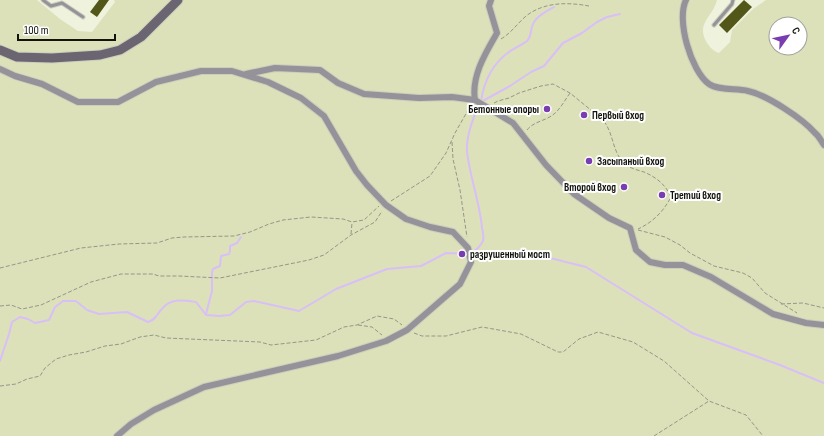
<svg xmlns="http://www.w3.org/2000/svg" width="824" height="436" viewBox="0 0 824 436" font-family="'Sofia Sans Condensed',sans-serif">
<rect width="100%" height="100%" fill="#eff2dd"/>
<path fill="#dce1b9" fill-rule="evenodd" d="M0,0H37L60,19L78,31L92,32L115,2L114,0H717C713,17 695,23 707,43C710,47 713,51 719,53L730,42L732,30L753,9L766,0H824V436H0ZM776,24H800V48H776Z"/>
<g fill="none" stroke-linecap="round" stroke-linejoin="round">
<g stroke="#d9bff9" stroke-width="2">
<path d="M481,101C484,82 492,64 509,52C514,48 522,45 527,41C532,36 530,29 533,24C536,16 547,11 554,7"/>
<polyline points="481,102 510,86 531,72 544,66 563,43 582,33 597,22 607,17 620,14"/>
<path d="M470,254C475,251 480,247 483,241C484,237 483,232 482,228C480,203 470,178 467,152C466,136 473,119 479,104"/>
<polyline points="206,314 212,291 212,272 213,269 220,266 221,256 229,254 230,251 230,246 237,243 241,237"/>
<path d="M0,361L9,334L12,322L20,317L28,319L35,323L49,320L55,307L63,301H76L87,310L99,314L127,312L148,322C155,320 156,316 161,310C170,298 182,300 196,302L206,315L219,316L230,315L246,302L254,301L299,311L336,289L387,269L421,266L446,253L470,254L522,251L586,267L692,333L780,365L824,383"/>
</g>
</g>
<g fill="#525618">
<polygon points="99,0 109,0 97,17 90,12"/>
<polygon points="744,0 752,7 727,33 719,25"/>
</g>
<g fill="none" stroke-linecap="round" stroke-linejoin="round">
<g stroke="#cccebc" stroke-width="5">
<g id="lane">
<polyline points="43,0 51,6 62,3 83,17"/>
<polyline points="714,25 732,4 733,0"/>
</g>
</g>
<g stroke="#cccebc" stroke-width="8">
<g id="street">
<path d="M686,0C676,20 691,71 709,84C719,91 737,88 748,91C767,95 803,119 815,133C819,136 821,141 824,145"/>
<polyline points="0,69 15,76 42,84 78,102 118,102 156,82 201,71 232,71 268,82 301,98 324,116 356,171 367,185 386,205 406,219 430,227 453,232 468,248 471,262 460,284 407,330 386,341 338,356 204,387 154,410 131,424 117,436"/>
<polyline points="246,74 275,68 320,70 338,83 364,94 419,98 452,97 475,100 513,123 546,165 574,194 609,218 630,228 636,250 650,262 665,265 683,265 711,277 773,314 806,323 824,325"/>
<path d="M475,100C471,76 486,52 497,33L489,6L491,0"/>
</g>
</g>
<g stroke="#cccebc" stroke-width="11">
<polyline id="secondary" points="0,50 17,57 52,58 100,55 120,50 141,37 178,0"/>
</g>
<g stroke="#959788" stroke-width="1" stroke-dasharray="4 2" stroke-linecap="butt">
<path d="M501,39C511,33 517,24 526,16C544,2 567,2 589,6"/>
<path d="M494,103L498,101L509,98L519,93L541,86L553,84L570,93L603,120C614,133 612,153 625,164C631,169 638,170 644,172C656,177 666,185 671,197C663,212 653,222 638,229"/>
<path d="M527,130C534,121 546,121 554,114C561,108 565,100 570,93"/>
<polyline points="452,142 453,159 460,190 467,237"/>
<polyline points="391,201 430,176 446,153 455,133 471,105"/>
<polyline points="638,230 665,237 680,245 690,253 714,266 743,273 752,278 765,293 797,313"/>
<polyline points="351,234 352,223"/>
<polyline points="0,268 81,248 119,244 157,243 172,238 184,237 234,236 250,232 269,224 283,220 311,217 343,219 352,222 364,220 379,206"/>
<polyline points="781,304 803,303 824,308"/>
<polyline points="0,306 11,305 22,309 41,305 91,282 121,274 153,274 159,276 179,276 220,278 309,260 324,255 351,235 375,222 382,211"/>
<polyline points="358,325 372,327 382,335"/>
<polyline points="414,333 422,336 446,336 482,327 521,334 558,352 563,352 579,339 598,332 633,342 664,361 709,401 746,415 763,436"/>
<polyline points="0,386 16,384 27,379 40,376 45,368 56,359 69,355 86,352 105,346 121,344 140,337 154,335 166,338 260,342 271,345 316,340 344,327 357,325 377,316 394,319 402,325"/>
<polyline points="654,436 709,401"/>
</g>
<use href="#lane" stroke="#95929a" stroke-width="3"/>
<use href="#street" stroke="#95929a" stroke-width="6"/>
<use href="#secondary" stroke="#6a6571" stroke-width="9"/>
</g>
<g fill="#7a3cb1" stroke="#fff" stroke-width="1.5">
<circle cx="547" cy="109" r="4"/>
<circle cx="584" cy="115" r="4"/>
<circle cx="589" cy="161" r="4"/>
<circle cx="624" cy="187" r="4"/>
<circle cx="662" cy="195" r="4"/>
<circle cx="462" cy="254" r="4"/>
</g>
<g text-anchor="middle" stroke-width="4" stroke-linejoin="round" paint-order="stroke">
<g font-size="11" font-weight="bold" fill="#12130c" stroke="#fff" text-anchor="start">
<text x="539" y="113" text-anchor="end">Бетонные опоры</text>
<text x="592" y="119">Первый вход</text>
<text x="597" y="165">Засыпаный вход</text>
<text x="616" y="191" text-anchor="end">Второй вход</text>
<text x="670" y="199">Третий вход</text>
<text x="470" y="258">разрушенный мост</text>
</g>
</g>
<g transform="translate(788 36) rotate(57)"><circle r="19" fill="#ffffff" stroke="#a0a19e"/>
<path d="M0-3L7 15L0 10L-7 15Z" fill="#7a3cb1"/>
<text y="-6" font-size="11" font-weight="bold" text-anchor="middle" fill="#12130c">С</text>
</g>
<path d="M18 34v6h97v-6" fill="none" stroke="#12130c" stroke-width="2"/>
<text x="24" y="34" font-size="12" fill="#12130c" stroke="#ffffff" stroke-width="3" paint-order="stroke">100 m</text>
</svg>
